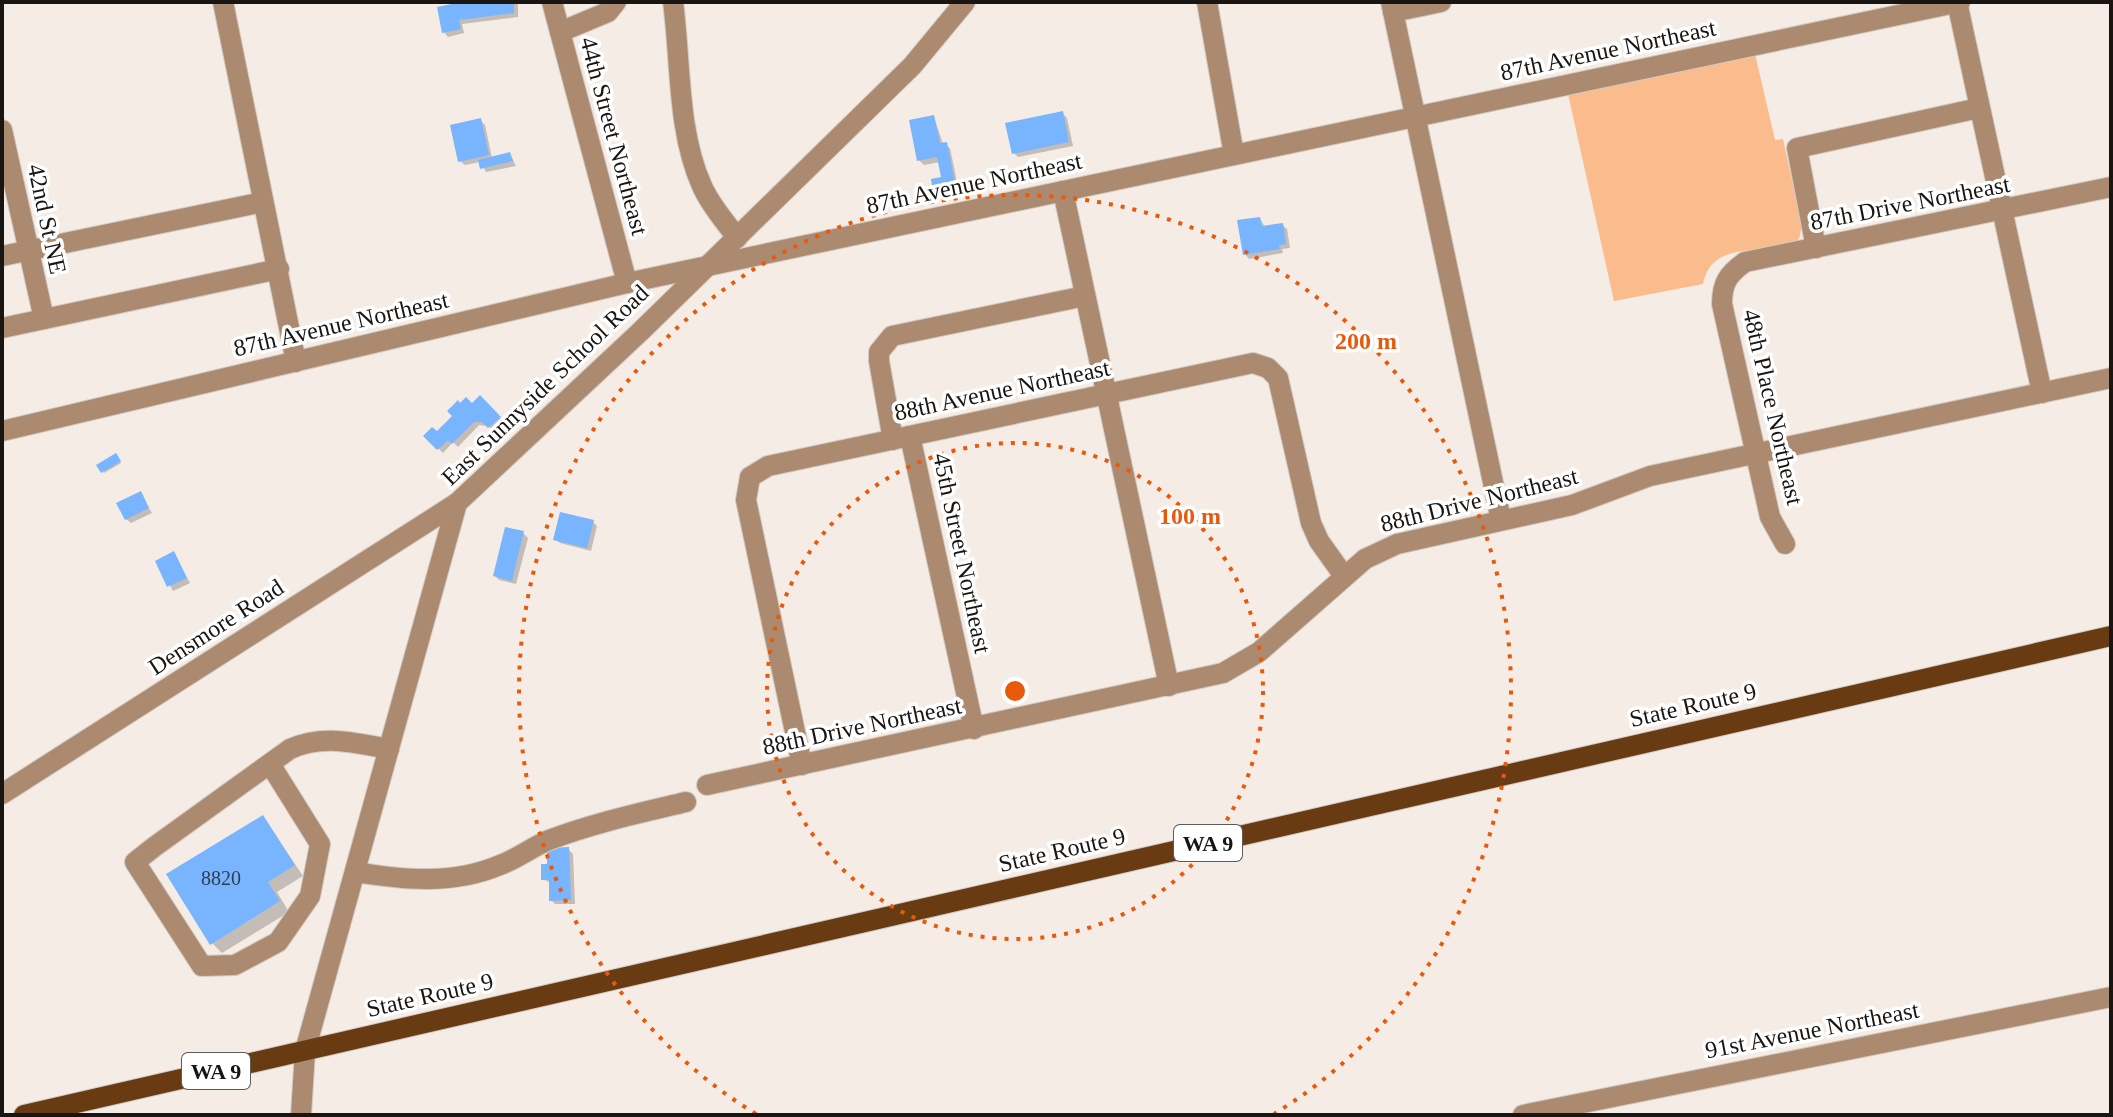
<svg xmlns="http://www.w3.org/2000/svg" width="2113" height="1117" viewBox="0 0 2113 1117" font-family="'Times New Roman',serif">
<rect width="100%" height="100%" fill="#f4ece5"/>
<path fill="#fbbc8d" d="M1755,54L1775,140L1783,139L1802,225L1799,239C1766,258 1712,237 1703,284L1614,301L1568,94Z"/>
<g fill="#0003">
<polygon points="464,2 518,2 518,17 462,24 464,33 448,37 444,32"/>
<polygon points="1062,113 1067,118 1073,146 1018,157 1014,153"/>
<polygon points="934,117 943,144 950,148 959,192 939,196 935,192 944,179 940,162 924,165 919,160"/>
<polygon points="480,120 485,125 492,158 510,154 516,166 486,172 480,162 465,165 460,161"/>
<polygon points="1260,219 1265,227 1282,225 1287,229 1290,248 1282,249 1283,253 1249,259 1245,254"/>
<polygon points="480,398 504,422 494,431 488,426 479,425 458,447 453,442 443,453 426,436 437,434"/>
<polygon points="118,457 121,463 104,473 103,472"/>
<polygon points="140,494 152,513 131,523 126,519"/>
<polygon points="593,522 597,526 591,551 560,543 555,539"/>
<polygon points="523,533 528,538 516,584 499,580 495,576"/>
<polygon points="174,554 190,583 173,591 157,562"/>
<polygon points="263,817 303,876 277,892 289,912 222,953 212,943"/>
<polygon points="568,849 573,854 575,904 555,904 551,900 551,883 543,879 549,866"/>
</g>
<g fill="#78b5fe">
<polygon points="461,2 514,2 514,13 459,20 461,29 442,33 437,7"/>
<polygon points="1063,111 1069,142 1012,154 1005,123"/>
<polygon points="934,115 940,143 947,142 956,188 933,193 931,179 941,177 937,157 917,161 909,120"/>
<polygon points="481,118 489,155 458,162 450,125"/>
<polygon points="510,152 513,161 480,169 478,160"/>
<polygon points="1260,217 1262,226 1283,223 1286,244 1279,245 1280,249 1243,255 1237,220"/>
<polygon points="480,395 501,417 488,428 482,422 474,422 452,444 448,440 437,450 423,436 432,427 437,431 452,416 447,411 458,400 460,403 466,397 472,403"/>
<polygon points="116,453 121,461 101,473 96,465"/>
<polygon points="141,491 149,508 125,520 116,503"/>
<polygon points="560,512 594,520 587,548 553,540"/>
<polygon points="505,527 524,531 512,581 493,576"/>
<polygon points="174,551 187,578 167,587 155,561"/>
<polygon points="263,815 295,865 268,882 280,901 210,945 166,874"/>
<polygon points="569,847 571,900 549,901 549,880 541,880 541,864 547,864 547,848"/>
</g>
<g fill="none" stroke-linecap="round" stroke-linejoin="round">
<g stroke="#d1cac3" stroke-width="22">
<g id="minor">
<polyline points="223,2 296,362"/>
<polyline points="552,2 627,283"/>
<path d="M673,2C681,61 677,131 702,186C710,205 725,221 737,238"/>
<polyline points="1207,2 1234,155"/>
<polyline points="1391,2 1501,520"/>
<polyline points="1957,2 2042,393"/>
<polyline points="1393,12 1441,2"/>
<polyline points="560,32 608,12 616,2"/>
<polyline points="2,130 44,319"/>
<polyline points="1063,191 1169,686"/>
<polyline points="1816,248 1797,148 1979,108"/>
<polyline points="2,256 263,202"/>
<polyline points="2,328 279,269"/>
<polyline points="2,431 627,283 1960,2"/>
<polyline points="910,436 974,729"/>
<polyline points="893,440 879,361 879,352 892,336 1085,296"/>
<path d="M1785,544L1770,517L1722,304C1722,283 1728,274 1745,262L2111,187"/>
<path d="M270,764L320,844L310,896L278,942L235,965L202,966L135,862L154,847L290,749C324,734 354,743 389,749"/>
<polyline points="802,765 746,500 750,477 768,466 1253,363 1268,368 1278,378 1311,523 1319,541 1344,576"/>
<polyline points="707,785 1223,673 1259,652 1365,559 1397,544 1572,505 1650,476 2111,378"/>
<polyline points="2,794 457,503"/>
<path d="M355,872C404,880 453,885 500,865C517,859 532,847 549,840C593,823 640,813 686,802"/>
<polyline points="301,1115 305,1051 457,503 641,331 912,66 965,2"/>
<polyline points="1523,1115 2111,997"/>
</g>
</g>
<g stroke="#d1cac3" stroke-width="22">
<polyline id="major" points="24,1115 2111,636"/>
</g>
<use href="#minor" stroke="#ac8a70" stroke-width="20"/>
<use href="#major" stroke="#693b12" stroke-width="20"/>
</g>
<g fill="none" stroke="#e8590c" stroke-width="4" stroke-dasharray="4 8">
<circle cx="1015" cy="691" r="248"/>
<path d="M756 1114A496 496 0 1 1 1274 1114"/>
</g>
<g text-anchor="middle" stroke-width="7" stroke-linejoin="round" paint-order="stroke">
<g font-size="20" fill="#303d4e">
<text x="221" y="885">8820</text>
</g>
<g fill="#fff" stroke="#5d5b5a" stroke-width="2">
<rect x="1174" y="825" width="68" height="36" rx="6"/>
<rect x="182" y="1053" width="68" height="36" rx="6"/>
</g>
<g font-size="22" font-weight="bold" fill="#181513">
<text x="1208" y="851">WA 9</text>
<text x="216" y="1079">WA 9</text>
</g>
<g font-size="24" fill="#181513" stroke="#fff">
<text transform="translate(1608 50) rotate(-12)" y="8">87th Avenue Northeast</text>
<text transform="translate(614 136) rotate(75)" y="8">44th Street Northeast</text>
<text transform="translate(974 183) rotate(-12)" y="8">87th Avenue Northeast</text>
<text transform="translate(1910 203) rotate(-11)" y="8">87th Drive Northeast</text>
<text transform="translate(47 219) rotate(78)" y="8">42nd St NE</text>
<text transform="translate(341 324) rotate(-13)" y="8">87th Avenue Northeast</text>
<text transform="translate(545 385) rotate(-44)" y="8">East Sunnyside School Road</text>
<text transform="translate(1002 390) rotate(-12)" y="8">88th Avenue Northeast</text>
<text transform="translate(1773 407) rotate(77)" y="8">48th Place Northeast</text>
<text transform="translate(1479 500) rotate(-14)" y="8">88th Drive Northeast</text>
<text transform="translate(962 553) rotate(78)" y="8">45th Street Northeast</text>
<text transform="translate(216 627) rotate(-33)" y="8">Densmore Road</text>
<text transform="translate(1693 705) rotate(-13)" y="8">State Route 9</text>
<text transform="translate(862 726) rotate(-12)" y="8">88th Drive Northeast</text>
<text transform="translate(1062 850) rotate(-13)" y="8">State Route 9</text>
<text transform="translate(430 995) rotate(-13)" y="8">State Route 9</text>
<text transform="translate(1812 1030) rotate(-11)" y="8">91st Avenue Northeast</text>
</g>
</g>
<circle cx="1015" cy="691" r="12" fill="#e8590c" stroke="#fff" stroke-width="4"/>
<g font-size="24" text-anchor="middle" font-weight="bold" fill="#e8590c" stroke="#fff" stroke-width="7" stroke-linejoin="round" paint-order="stroke">
<text x="1366" y="349">200 m</text>
<text x="1190" y="524">100 m</text>
</g>
<rect width="2113" height="1117" fill="none" stroke="#181513" stroke-width="8"/>
</svg>
